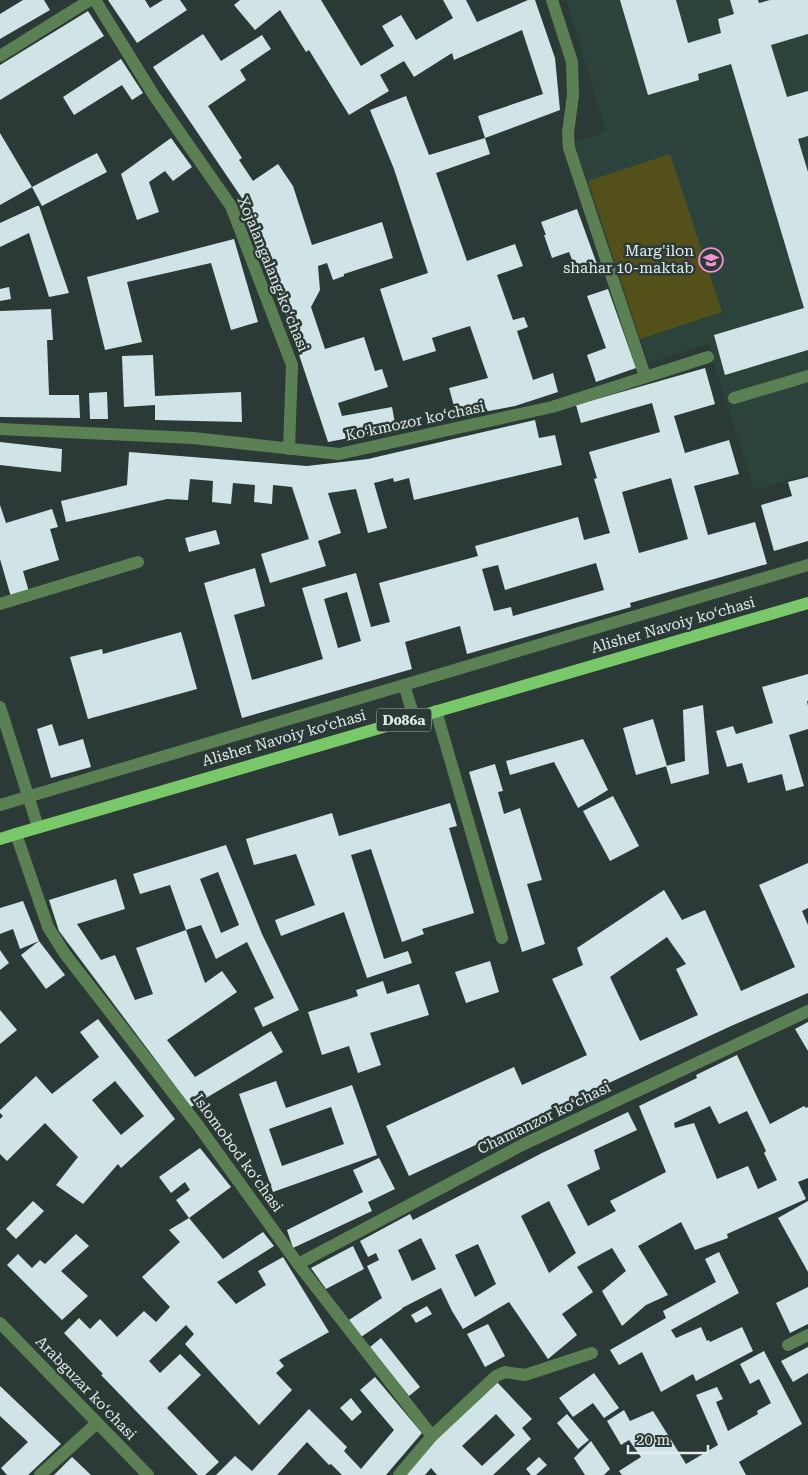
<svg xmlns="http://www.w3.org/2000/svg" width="808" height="1475" viewBox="0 0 808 1475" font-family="'Roboto Serif',serif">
<rect width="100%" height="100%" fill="#2b3a36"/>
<polygon fill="#2c433c" points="566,0 808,0 808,474 754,490 708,344 649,363 574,143 606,131"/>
<polygon fill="#535119" points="670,154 722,312 640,339 588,181"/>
<g fill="#d0e4e7" fill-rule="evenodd">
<polygon points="23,0 44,0 50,10 0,39 0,14"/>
<polygon points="108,0 145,0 150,8 163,0 180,0 187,10 137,43"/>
<polygon points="240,0 321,0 361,66 394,46 382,26 401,15 416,40 453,18 443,0 466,0 477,22 528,0 535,0 555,58 560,110 485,138 478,116 543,94 522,30 454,60 452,53 414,77 404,61 380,75 389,91 349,115 309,50 306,52 280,10 255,30 234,5"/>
<polygon points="620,0 676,0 688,43 721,33 718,19 734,14 730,0 758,0 759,3 770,0 808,0 808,34 771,45 787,97 808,91 808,136 798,139 808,172 808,350 725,375 714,335 804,308 731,64 698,74 699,80 648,95"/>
<polygon points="88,11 104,36 0,100 0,65"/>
<polygon points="203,34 221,61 262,35 271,49 240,70 246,80 208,106 242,158 239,160 253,181 278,164 293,186 312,245 382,222 393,258 344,274 344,276 333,280 327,263 318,266 320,290 311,307 325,349 364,337 375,371 382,369 388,387 338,403 342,416 392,407 396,429 328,442 252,213 153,67"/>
<polygon points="121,59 143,93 132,100 122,85 74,115 63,97"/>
<polygon points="406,96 429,155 485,138 490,154 436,173 467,261 515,244 523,266 497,275 513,320 524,317 528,327 517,331 533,380 553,373 558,392 515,406 457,417 449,388 488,378 470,326 432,338 436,351 403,361 380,289 428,273 394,169 370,110"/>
<polygon points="0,133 32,187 97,153 107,172 42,206 32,187 0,205"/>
<polygon points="171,138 192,167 173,181 165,171 149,182 159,212 137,220 121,174"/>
<polygon points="37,206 39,206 69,293 49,297 29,233 0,247 0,223"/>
<polygon points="577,209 598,267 578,275 569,252 552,258 544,235 546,235 541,222"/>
<polygon points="234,239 258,322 231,330 211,263 127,282 142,342 105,350 87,277"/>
<polygon points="9,287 11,299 0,301 0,289"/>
<polygon points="608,289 636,368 596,382 587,355 606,348 587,296"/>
<polygon points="51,309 53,340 47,340 49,395 79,395 80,418 0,417 0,311"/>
<polygon points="153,355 155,396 241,392 242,422 155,420 155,405 124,407 122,356"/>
<path d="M705,368L715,404L674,416L685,453L729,440L739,474L694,486L708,535L755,522L767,564L630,603L631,607L467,654L460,626L405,642L412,669L242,718L204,583L255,568L265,606L234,615L252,680L323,659L302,588L356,573L371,627L390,622L379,583L478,556L475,546L578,517L584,540L610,533L594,479L597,478L589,452L660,432L652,403L581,423L576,405ZM671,478L688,539L639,553L622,492ZM596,563L604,590L513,616L511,607L494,611L482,569L498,565L505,590ZM347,592L361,641L338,648L324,599Z"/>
<polygon points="107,392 108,419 90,419 89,393"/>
<polygon points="535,420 539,438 555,435 562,465 414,500 409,478 394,482 393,478 374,483 387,528 368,533 356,489 328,493 341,533 318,541 326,566 270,583 261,554 309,539 292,487 273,485 272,504 254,502 255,485 233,483 231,504 212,502 213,481 190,479 188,500 167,499 66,522 61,501 127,485 129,452 307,466 368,459"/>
<polygon points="0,442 62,449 61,472 0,465"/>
<polygon points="808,477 808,541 774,551 761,505 792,496 788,482"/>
<polygon points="0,505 6,523 52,509 58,527 50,529 59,560 23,571 29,592 11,597 0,559"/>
<polygon points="216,530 220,544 189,552 185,538"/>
<polygon points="181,632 197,689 88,719 70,657 102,649 103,654"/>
<polygon points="808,674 808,701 807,701 808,706 808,729 789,735 804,786 786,791 782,774 748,783 742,763 727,767 716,731 733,726 736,734 773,723 762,687"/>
<polygon points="703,705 709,774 671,784 666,766 685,761 683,710"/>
<polygon points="653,719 667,766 636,775 623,728"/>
<polygon points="52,724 59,746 83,739 91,767 51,778 37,729"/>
<polygon points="583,739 608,790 578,808 554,762 510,775 506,761"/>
<polygon points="495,764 503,791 498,792 504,814 520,808 542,880 527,884 545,944 522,952 469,772"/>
<polygon points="613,796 639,846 610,861 583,811"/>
<polygon points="450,803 457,826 449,828 474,913 422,929 424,934 402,942 371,849 351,855 384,959 408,951 412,963 367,978 344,912 281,936 275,920 315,905 296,854 254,865 246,839 332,813 339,836"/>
<path d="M226,845L262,934L299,1010L263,1027L254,1008L274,998L247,942L216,959L201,925L186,930L170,885L140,894L133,874ZM218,872L239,925L221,933L200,879Z"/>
<path d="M808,863V908L802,911L808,925V993L731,1026L409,1176L386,1126L514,1067L522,1085L587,1055L552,979L583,965L577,948L664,890L682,920L705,910L741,991L795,967L759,885ZM667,937L686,964L676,969L698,1015L640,1041L610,977Z"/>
<polygon points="116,879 125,909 77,924 101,960 115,955 135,1000 153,994 136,948 186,930 205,983 222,971 237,992 167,1040 195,1077 271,1031 283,1052 191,1107 59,931 49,900"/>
<polygon points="23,901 39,941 20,949 13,929 0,934 0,908"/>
<polygon points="39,941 65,975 46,989 21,955"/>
<polygon points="0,950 9,963 0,970"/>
<polygon points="490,961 499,992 466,1003 455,972"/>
<polygon points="383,981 387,994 419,984 429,1015 370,1033 381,1065 358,1073 349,1046 322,1055 308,1012 358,996 356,990"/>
<polygon points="0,1010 17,1030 0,1044"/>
<path d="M98,1019L175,1119L121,1168L118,1164L83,1204L56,1185L78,1157L45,1123L7,1161L0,1154V1119L3,1116L0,1113V1110L36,1076L52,1094L99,1057L80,1032ZM115,1081L144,1116L121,1135L92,1100Z"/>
<polygon points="808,1022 808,1051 795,1029"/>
<path d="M737,1055L770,1124L804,1106L806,1108L808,1107V1178L798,1182L806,1199L727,1234L728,1238L695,1250L681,1222L638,1246L668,1295L646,1305L622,1326L602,1291L626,1271L612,1248L582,1264L577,1267L593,1292L562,1314L577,1335L548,1359L509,1302L463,1329L452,1311L441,1288L402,1308V1309L361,1337L349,1320L382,1298L367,1266L379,1260L376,1253L368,1257L360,1241L410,1214L413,1220L542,1153L628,1112L637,1130L594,1150L600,1169L567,1185L588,1226L616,1211L610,1201L666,1172L639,1106L697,1078L696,1075ZM710,1106L719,1124L747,1111L766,1151L764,1153L777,1180L758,1189L748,1166L717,1179L694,1123L675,1128L674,1123ZM549,1201L576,1253L549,1273L521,1216ZM421,1238L436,1269L412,1281L398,1250ZM478,1244L496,1284L475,1297L455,1255Z"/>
<path d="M276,1081L286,1108L352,1085L377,1155L273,1192L239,1094ZM331,1107L344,1144L282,1166L269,1129Z"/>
<polygon points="200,1148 231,1187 189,1218 223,1259 263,1232 274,1246 217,1282 236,1304 266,1285 258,1271 283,1257 329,1332 279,1360 284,1366 276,1373 292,1390 259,1425 185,1344 194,1334 186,1325 149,1361 160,1373 180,1354 201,1375 167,1408 219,1462 205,1475 198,1475 101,1375 103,1374 64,1333 79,1318 90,1329 100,1319 117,1337 144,1311 156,1322 170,1307 142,1277 180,1242 169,1230 189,1218 176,1200 190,1190 185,1182 171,1193 159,1177"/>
<polygon points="379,1158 395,1189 368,1202 372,1211 293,1248 287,1230 363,1192 353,1170"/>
<polygon points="33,1201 44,1211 16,1239 6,1229"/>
<polygon points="808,1201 808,1272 778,1218"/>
<polygon points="76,1234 89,1246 61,1271 88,1296 62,1320 7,1265 18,1254 32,1268 40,1260 45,1264"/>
<polygon points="353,1246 364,1269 326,1289 311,1268"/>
<polygon points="719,1252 739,1293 671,1330 676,1338 701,1327 707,1341 709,1340 710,1342 742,1327 753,1351 696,1381 693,1374 661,1392 642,1352 619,1365 610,1350 666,1318 663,1311 716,1282 705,1259"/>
<polygon points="808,1287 808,1324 790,1333 776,1303"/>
<polygon points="427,1306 432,1314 416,1323 411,1315"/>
<polygon points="488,1324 505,1356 485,1367 467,1334"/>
<polygon points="381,1338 420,1387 409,1396 370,1347"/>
<polygon points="808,1347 808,1373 793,1382 781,1361"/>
<polygon points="764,1351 802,1424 739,1462 746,1475 622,1475 619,1471 641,1457 629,1440 621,1445 607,1421 624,1410 630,1421 653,1411 686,1464 718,1445 696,1395 717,1387 723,1399 716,1402 728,1431 758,1414 757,1411 771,1403 759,1379 750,1384 740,1364"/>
<polygon points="594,1373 619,1408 604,1418 593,1403 573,1417 559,1398"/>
<polygon points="375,1377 422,1433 386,1475 342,1475 331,1464 329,1465 307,1442 277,1475 216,1475 235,1456 252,1471 309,1409 347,1447 344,1451 361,1469 394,1430 360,1390"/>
<path d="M496,1381L532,1419L522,1428L531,1439L493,1475H437L431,1468L425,1475H404L435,1439ZM496,1414L515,1435L482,1466L462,1446Z"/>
<polygon points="0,1386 61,1444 28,1475 7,1475 1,1468 28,1442 0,1416"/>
<polygon points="351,1398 362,1412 352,1421 340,1408"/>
<polygon points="567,1414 589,1440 578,1449 557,1423"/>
<polygon points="591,1441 610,1469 604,1475 585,1475 574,1458"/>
<polygon points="72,1457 91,1475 54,1475"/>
<polygon points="539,1457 547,1465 536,1475 531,1475 526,1469"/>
</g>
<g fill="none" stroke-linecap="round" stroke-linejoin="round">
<g stroke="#5b8053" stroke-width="12">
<polyline points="95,0 153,94 231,206 292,365 289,449"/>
<polyline points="552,0 572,62 573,95 568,133 569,148 645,376"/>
<polyline points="0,56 90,0"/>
<polyline points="734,398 808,376"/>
<polyline points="0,429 193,438 339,454 552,407 708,357"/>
<polyline points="0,604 138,562"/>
<polyline points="404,685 414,717"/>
<polyline points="0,707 38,827"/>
<polyline points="436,711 502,938"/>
<polyline points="0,805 808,565"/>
<polyline points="16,834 48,927 65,954 197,1124 298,1264 432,1436"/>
<polyline points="298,1264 524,1144 808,1011"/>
<polyline points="0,1323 148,1475"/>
<polyline points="788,1345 808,1335"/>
<polyline points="40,1475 97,1423"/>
<polyline points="399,1475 432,1436 496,1376 505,1372 525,1375 592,1353"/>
</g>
<polyline stroke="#79c96a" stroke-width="12" points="0,839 16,834 808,603"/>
</g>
<defs>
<g id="school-ring" transform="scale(1.25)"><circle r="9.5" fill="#2b3a36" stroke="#f391d5" stroke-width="1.5"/><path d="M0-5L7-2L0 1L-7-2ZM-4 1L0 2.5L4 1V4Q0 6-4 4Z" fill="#f391d5"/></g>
</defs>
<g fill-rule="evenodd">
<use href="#school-ring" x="711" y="260"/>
</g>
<g text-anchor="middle" stroke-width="5" stroke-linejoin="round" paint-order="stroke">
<rect fill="#2b3a36" stroke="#acb7b3" stroke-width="1" x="376.5" y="708.5" width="55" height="23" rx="4"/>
<g font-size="14" font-weight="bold" fill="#e3ece9">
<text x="404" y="725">D086a</text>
</g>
<g font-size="15" fill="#e3ece9" stroke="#2b3a36" text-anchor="end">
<text x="694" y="256">Marg'ilon<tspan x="694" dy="17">shahar 10-maktab</tspan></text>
</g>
<g font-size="15" fill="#e3ece9" stroke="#2b3a36">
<text transform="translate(273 274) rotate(68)" y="5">Xojalangalang koʻchasi</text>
<text transform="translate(415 421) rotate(-12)" y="5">Koʻkmozor koʻchasi</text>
<text transform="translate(673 625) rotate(-16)" y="5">Alisher Navoiy koʻchasi</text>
<text transform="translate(284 738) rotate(-16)" y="5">Alisher Navoiy koʻchasi</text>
<text transform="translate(544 1118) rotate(-26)" y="5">Chamanzor koʻchasi</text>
<text transform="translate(238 1153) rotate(54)" y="5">Islomobod koʻchasi</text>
<text transform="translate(86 1388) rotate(46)" y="5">Arabguzar koʻchasi</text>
</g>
</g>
<path d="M628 1445v8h80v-8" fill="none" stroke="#e3ece9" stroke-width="2.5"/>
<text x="636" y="1445" font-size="15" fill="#e3ece9" stroke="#2b3a36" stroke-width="4" paint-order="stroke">20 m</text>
</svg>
